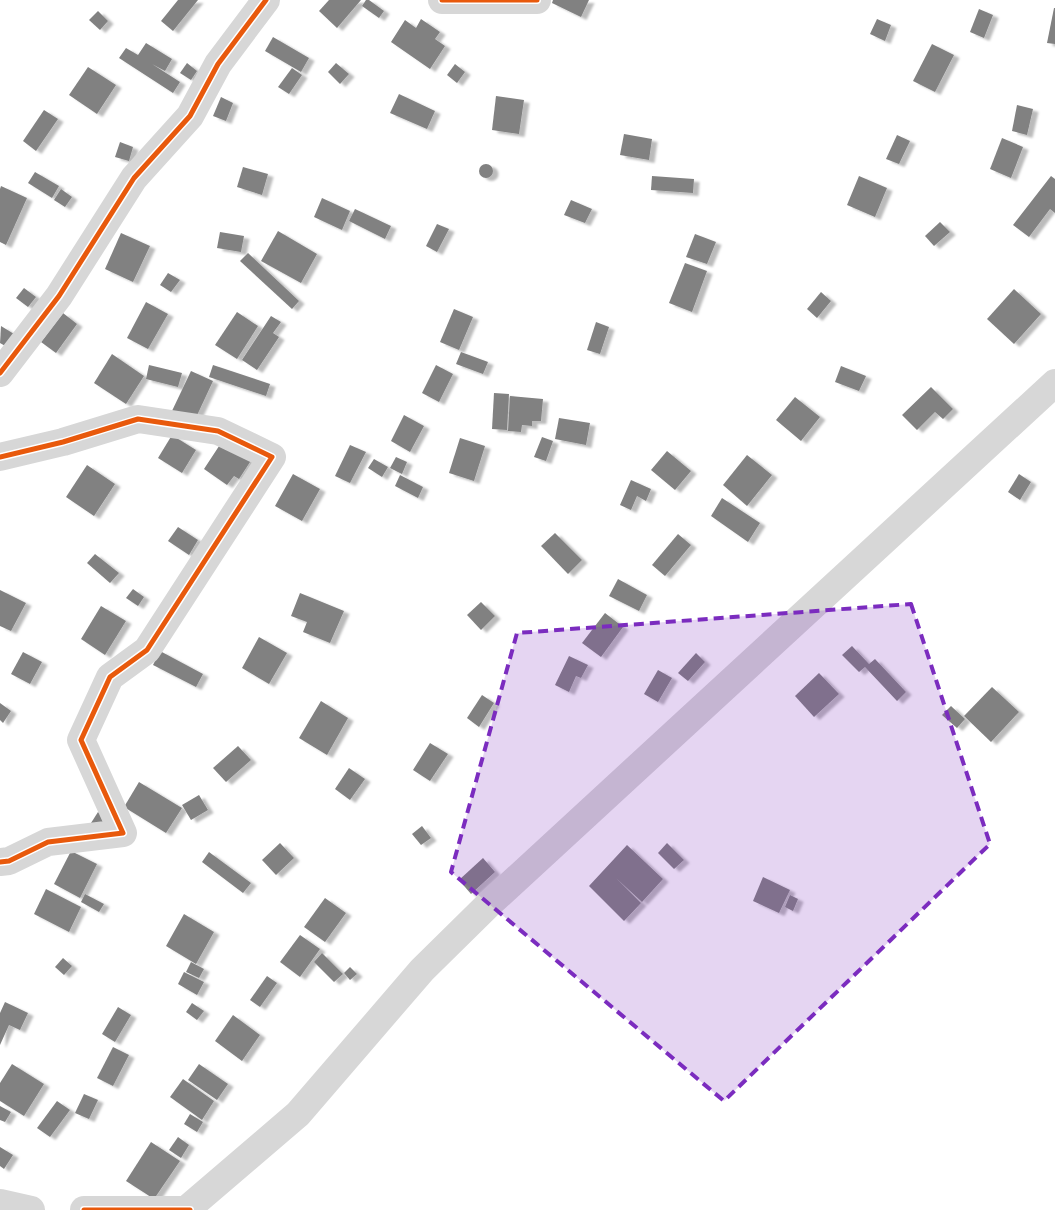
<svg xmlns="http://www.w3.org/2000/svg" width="1055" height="1210" viewBox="0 0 1055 1210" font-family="Commissioner,sans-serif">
<defs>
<filter id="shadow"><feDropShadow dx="5.5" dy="3" stdDeviation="1" flood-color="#0004"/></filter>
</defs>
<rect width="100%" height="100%" fill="#fff"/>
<g fill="#818181" filter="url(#shadow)">
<polygon points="178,0 198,0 173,31 161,21"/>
<polygon points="329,0 361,0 337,28 319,11"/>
<polygon points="366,0 369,0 384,11 379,18 362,6"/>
<polygon points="553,0 589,0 581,17 552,3"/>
<polygon points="1054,8 1055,8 1055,44 1047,43"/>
<polygon points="979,9 993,15 984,38 970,32"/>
<polygon points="98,11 108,21 100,30 89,20"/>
<polygon points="421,19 440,32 435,39 445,46 430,69 391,42 405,20 416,28"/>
<polygon points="877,19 891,25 885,41 870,34"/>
<polygon points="273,37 309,58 301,72 265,51"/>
<polygon points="146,43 172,59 165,71 152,64 180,82 173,93 119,58 126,48 138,55"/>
<polygon points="932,44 954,55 935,92 913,81"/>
<polygon points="187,63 197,71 191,80 180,73"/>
<polygon points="336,63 349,74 340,84 328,72"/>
<polygon points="455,64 465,72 457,83 447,75"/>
<polygon points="88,67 116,85 97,114 69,95"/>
<polygon points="292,68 302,75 289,94 278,87"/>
<polygon points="399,94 435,111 427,129 390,113"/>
<polygon points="496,96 524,100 519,134 492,130"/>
<polygon points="221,97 233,103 226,121 213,116"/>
<polygon points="1017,105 1033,109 1027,135 1012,131"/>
<polygon points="44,110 58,119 36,151 23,141"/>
<polygon points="624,134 652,139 649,160 620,155"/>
<polygon points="897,135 910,141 899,164 886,159"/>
<polygon points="1002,138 1023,147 1011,178 990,169"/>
<polygon points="120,142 133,147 129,161 115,157"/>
<circle cx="486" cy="171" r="7"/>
<polygon points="243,167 268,174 262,195 237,187"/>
<polygon points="35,172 59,186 52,198 28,183"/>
<polygon points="652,176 694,179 693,193 651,190"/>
<polygon points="859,176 887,188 875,217 847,205"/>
<polygon points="1051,176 1055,179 1055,213 1050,209 1029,237 1013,225"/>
<polygon points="1,186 27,198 6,245 0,242 0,189"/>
<polygon points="61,189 72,197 65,207 54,200"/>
<polygon points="322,198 350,211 342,230 314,217"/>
<polygon points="571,200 592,209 585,223 564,215"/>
<polygon points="355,209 391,226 385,239 349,221"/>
<polygon points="940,222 950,232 934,246 925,236"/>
<polygon points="437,224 449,229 437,252 426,246"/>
<polygon points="278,231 317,254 301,283 261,261"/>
<polygon points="220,232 244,236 241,252 217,248"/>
<polygon points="121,233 150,246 133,282 105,269"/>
<polygon points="695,234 716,242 707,264 686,257"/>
<polygon points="248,253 299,301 292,309 240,261"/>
<polygon points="685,263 707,271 692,312 669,303"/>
<polygon points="168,273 180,280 171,292 160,285"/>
<polygon points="24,288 36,297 28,307 16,298"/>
<polygon points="1014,289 1041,314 1014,344 987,319"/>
<polygon points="821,292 831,301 817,318 807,309"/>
<polygon points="146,302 168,314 148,349 127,338"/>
<polygon points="454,309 473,317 459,350 440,342"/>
<polygon points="237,312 258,326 237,359 215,345"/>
<polygon points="63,313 77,324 56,353 41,342"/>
<polygon points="271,316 281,322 273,333 279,337 257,370 242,360"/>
<polygon points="596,322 609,327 600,354 587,350"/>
<polygon points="1,326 14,334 7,347 0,343"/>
<polygon points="461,352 488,362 483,374 456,364"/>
<polygon points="112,354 144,376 126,404 94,383"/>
<polygon points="149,365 182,373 178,387 146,379"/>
<polygon points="213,365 270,384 266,396 209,377"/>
<polygon points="436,365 453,374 439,402 422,393"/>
<polygon points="841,366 866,376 859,391 835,382"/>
<polygon points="191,371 213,381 193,424 171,413"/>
<polygon points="931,387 953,409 943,419 935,412 917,430 902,415"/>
<polygon points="494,393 509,394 507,430 492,429"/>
<polygon points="510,396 543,399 541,421 532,421 532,426 522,425 521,432 508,431"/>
<polygon points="795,397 820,417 801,441 776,420"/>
<polygon points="404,415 424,426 410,452 391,441"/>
<polygon points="559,418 590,423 586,445 555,439"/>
<polygon points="172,435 196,450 182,473 158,458"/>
<polygon points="542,437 553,441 546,461 534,457"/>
<polygon points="460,438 485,446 474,481 449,473"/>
<polygon points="223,440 252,459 239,479 234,476 227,485 204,469"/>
<polygon points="350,445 366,452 350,483 335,476"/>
<polygon points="667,451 691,471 675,490 651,470"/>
<polygon points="747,455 772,475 747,506 723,485"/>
<polygon points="396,457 407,462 402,474 390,468"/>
<polygon points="374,459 388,467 382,477 368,468"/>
<polygon points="87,465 115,484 94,516 66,497"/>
<polygon points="293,474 320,489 302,521 275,506"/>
<polygon points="1019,474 1031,482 1020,500 1008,492"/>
<polygon points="400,475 423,487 418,498 395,486"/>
<polygon points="631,480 651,489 646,501 637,496 631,510 620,505"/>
<polygon points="722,498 760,523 748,542 711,516"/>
<polygon points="178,527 198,540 189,555 168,541"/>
<polygon points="555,533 582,560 568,574 541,546"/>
<polygon points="678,534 691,545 665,576 652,565"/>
<polygon points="95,554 119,573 110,583 87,563"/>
<polygon points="618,579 647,595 639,611 609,596"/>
<polygon points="133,589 144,597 138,606 126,598"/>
<polygon points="0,590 26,603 11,631 0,626"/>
<polygon points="300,593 344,611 330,643 303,632 307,622 291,616"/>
<polygon points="481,602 495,616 481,630 467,615"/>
<polygon points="101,606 126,621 105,655 81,639"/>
<polygon points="605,613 623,627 601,657 582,643"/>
<polygon points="259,637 287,653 269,684 242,668"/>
<polygon points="852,646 869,664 875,659 906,692 897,701 865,667 859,672 842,655"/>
<polygon points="160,651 203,674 196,687 153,665"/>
<polygon points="23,652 42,662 30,684 11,674"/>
<polygon points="696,653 705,662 688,681 678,673"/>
<polygon points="569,656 588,665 581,678 576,676 569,692 555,685"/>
<polygon points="658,670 672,678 658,702 644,694"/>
<polygon points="819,673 839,694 814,717 795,696"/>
<polygon points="992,687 1019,712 991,742 964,716"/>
<polygon points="482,695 494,703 479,727 467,718"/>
<polygon points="321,701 348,718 327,755 299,738"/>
<polygon points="0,703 11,711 3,723 0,720"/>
<polygon points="951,706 965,719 957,728 942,715"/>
<polygon points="430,743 448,754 430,781 413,770"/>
<polygon points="238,746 251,760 226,782 213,768"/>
<polygon points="349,768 365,779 350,800 335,789"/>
<polygon points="139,782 182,808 166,833 124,807"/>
<polygon points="199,795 208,810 191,820 182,805"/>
<polygon points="98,812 107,819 100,830 91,823"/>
<polygon points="422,826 431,838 421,845 412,834"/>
<polygon points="280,843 294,858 276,875 262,860"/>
<polygon points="667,843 684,860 674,869 658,853"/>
<polygon points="627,845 663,879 642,902 616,878 641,903 624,921 589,886"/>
<polygon points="71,851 97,864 80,898 54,884"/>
<polygon points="209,852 251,883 243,893 202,862"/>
<polygon points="483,858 495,872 471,894 459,880"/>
<polygon points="763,877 790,890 779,913 753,901"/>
<polygon points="46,889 81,907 69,932 34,914"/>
<polygon points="85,894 104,904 99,912 81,902"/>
<polygon points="790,895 798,899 793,911 785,907"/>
<polygon points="325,898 346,913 325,942 304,927"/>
<polygon points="184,914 214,932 196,964 166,946"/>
<polygon points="300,935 320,949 300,977 280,962"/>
<polygon points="322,953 343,974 334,982 314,962"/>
<polygon points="63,958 72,966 64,975 55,967"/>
<polygon points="191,962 204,969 199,978 186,972"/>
<polygon points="350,967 357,974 350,980 344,973"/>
<polygon points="184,972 204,982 197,995 178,984"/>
<polygon points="267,976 277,983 260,1007 250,1000"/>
<polygon points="5,1002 28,1013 20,1030 9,1025 0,1045 0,1013"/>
<polygon points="192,1003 204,1011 197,1020 186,1012"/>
<polygon points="118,1007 131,1015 115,1042 102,1034"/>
<polygon points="233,1015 260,1035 242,1061 215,1041"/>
<polygon points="113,1047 129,1055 113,1086 97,1078"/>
<polygon points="12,1064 44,1084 24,1116 0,1101 0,1083"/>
<polygon points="199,1064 228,1084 217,1100 188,1080"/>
<polygon points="183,1079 214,1101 202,1120 170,1097"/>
<polygon points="84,1094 98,1100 89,1119 75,1113"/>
<polygon points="57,1101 70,1110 50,1137 37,1128"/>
<polygon points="0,1106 11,1112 5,1122 0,1120"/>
<polygon points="190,1114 203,1122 197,1132 184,1124"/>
<polygon points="178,1137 189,1145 181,1158 169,1150"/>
<polygon points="151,1142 180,1161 154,1199 126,1181"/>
<polygon points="0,1147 13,1155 4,1169 0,1166"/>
</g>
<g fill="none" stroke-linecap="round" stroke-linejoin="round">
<g stroke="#d7d7d7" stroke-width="28">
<polyline points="442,0 537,0"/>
<polyline points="0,373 59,296 134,178 190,116 218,64 266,0"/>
<polyline points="0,457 63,442 138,419 218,431 272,457 147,650 110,677 81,740 123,833 48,842 9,861 0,862"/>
<polyline points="0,1203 31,1210"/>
<polyline points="84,1210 190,1210"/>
<polyline points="186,1210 298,1114 422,970 487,906 1055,383"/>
</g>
<g stroke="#fff" stroke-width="8">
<g id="cycleway">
<polyline points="442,0 537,0"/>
<polyline points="0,373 59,296 134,178 190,116 218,64 266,0"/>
<polyline points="0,457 63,442 138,419 218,431 272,457 147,650 110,677 81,740 123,833 48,842 9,861 0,862"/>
<polyline points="84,1210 190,1210"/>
</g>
</g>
<use href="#cycleway" stroke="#e8590c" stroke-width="5"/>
</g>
<path fill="#7b2cbf" fill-opacity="0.2" stroke="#7b2cbf" stroke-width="4" stroke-dasharray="10 6" stroke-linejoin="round" d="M911,604L990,844L724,1101L451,872L517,633Z"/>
</svg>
